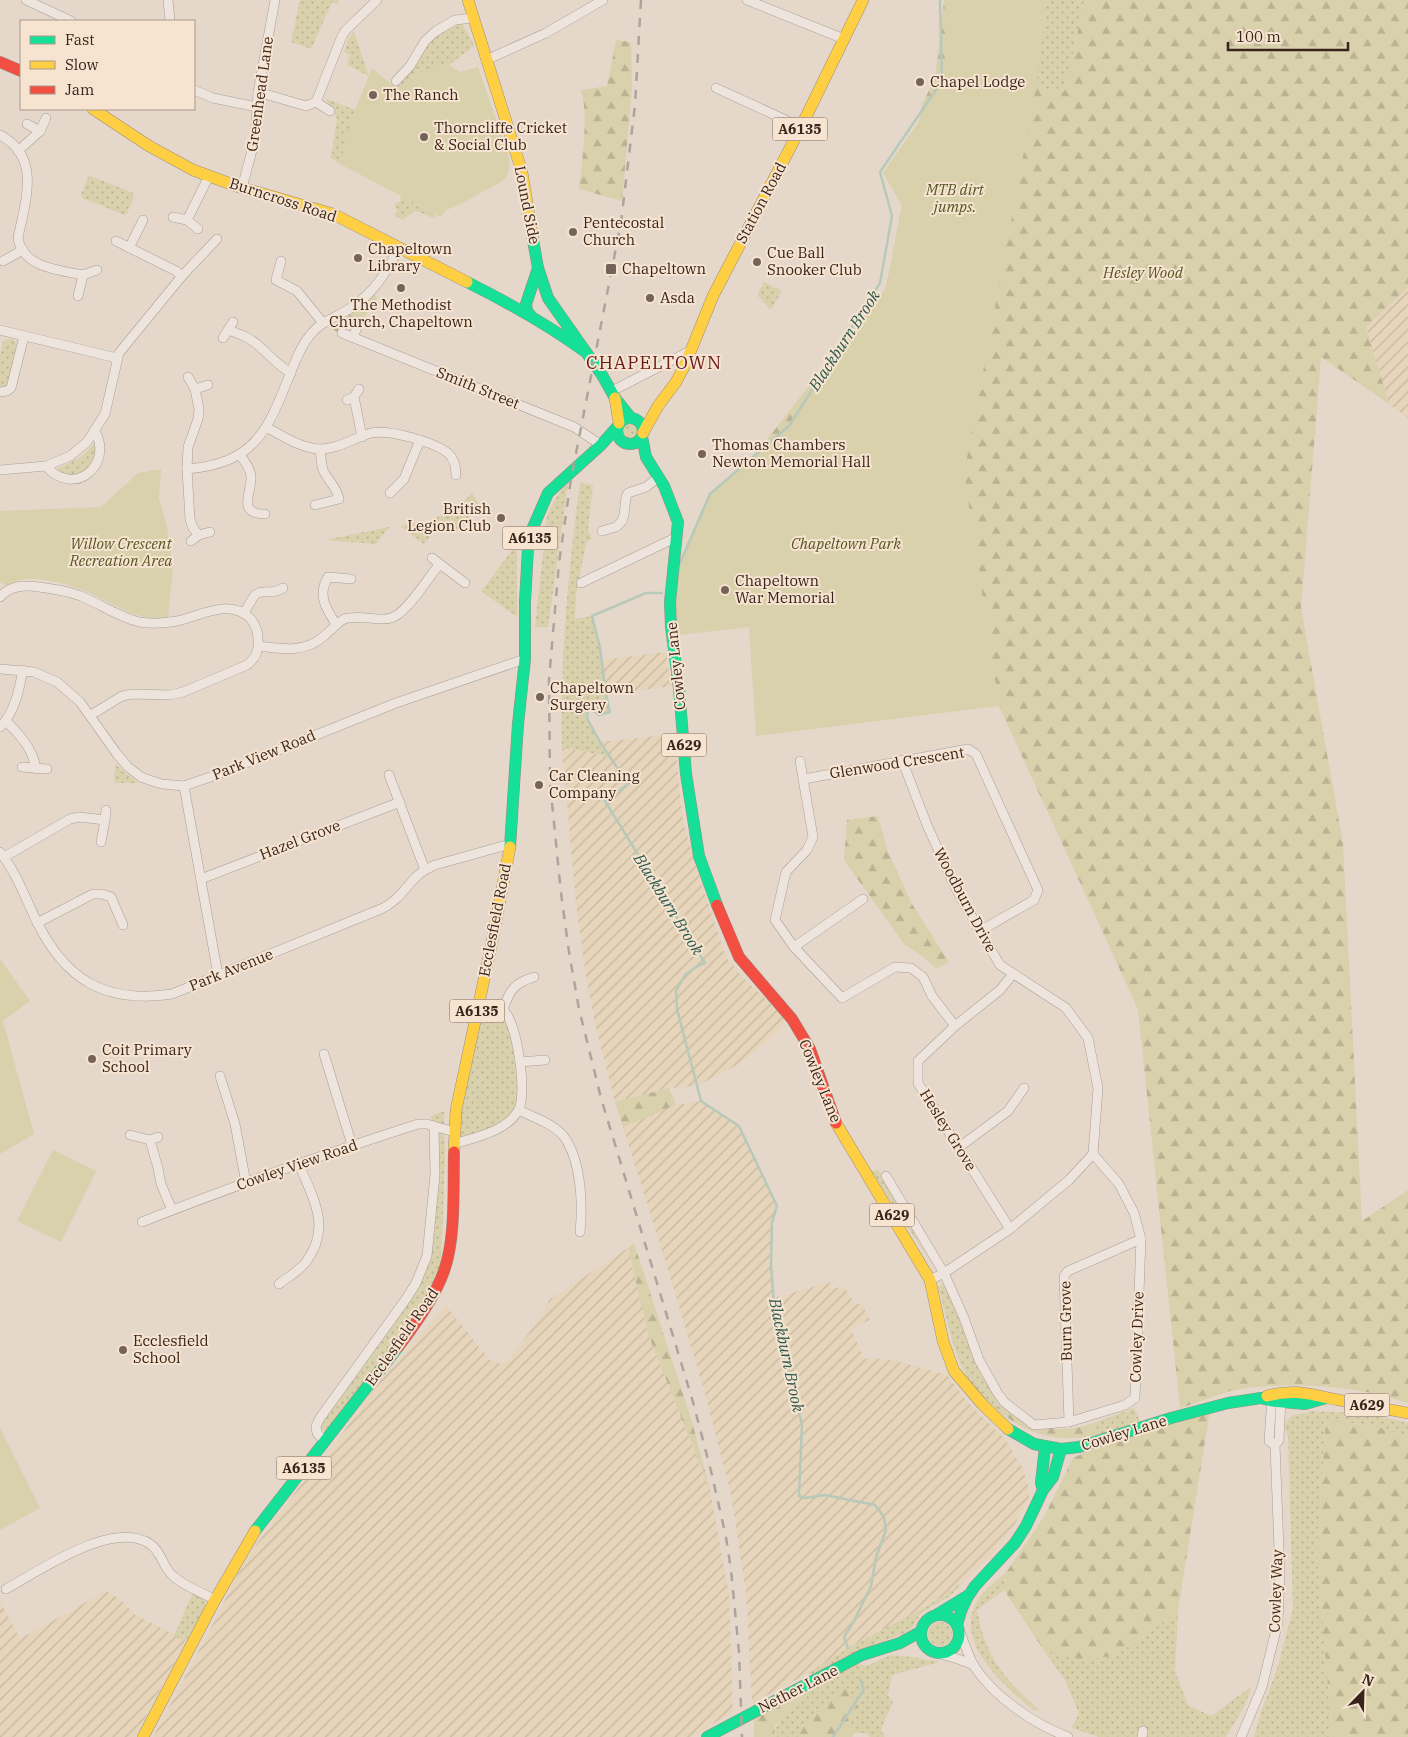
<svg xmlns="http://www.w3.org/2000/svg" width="1408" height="1737" viewBox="0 0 1408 1737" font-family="'IBM Plex Serif',serif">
<defs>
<pattern id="farmland-furrows" width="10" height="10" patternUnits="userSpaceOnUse" patternTransform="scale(1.25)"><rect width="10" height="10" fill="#e6d5ba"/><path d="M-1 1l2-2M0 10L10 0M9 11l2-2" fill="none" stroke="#c6b79f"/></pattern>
<pattern id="grass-dots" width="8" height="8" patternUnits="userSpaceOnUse" patternTransform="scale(1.25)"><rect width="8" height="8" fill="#d9d0ac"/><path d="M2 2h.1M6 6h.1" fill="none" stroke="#bbb293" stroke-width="1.8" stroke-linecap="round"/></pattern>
<pattern id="forest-firs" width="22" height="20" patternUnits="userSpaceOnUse" patternTransform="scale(1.25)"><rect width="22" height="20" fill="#d9d0ac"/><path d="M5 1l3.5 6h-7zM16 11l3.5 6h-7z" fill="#bbb293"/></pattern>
</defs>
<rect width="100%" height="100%" fill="#e5d8cb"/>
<g fill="url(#farmland-furrows)">
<polygon points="1407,287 1408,287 1408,418 1389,404 1366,327"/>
<polygon points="666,652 671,686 606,695 602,660"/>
<polygon points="674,734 683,822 697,870 726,957 743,978 786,1018 777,1033 737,1065 697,1086 669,1088 615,1102 596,1028 585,970 576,904 562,747 610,757 600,742"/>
<polygon points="701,1101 739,1126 777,1206 772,1222 771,1266 774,1298 827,1283 830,1282 832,1289 844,1286 855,1305 861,1303 870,1320 851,1328 864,1359 873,1358 896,1361 947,1375 966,1401 1004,1438 1022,1467 1028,1484 1029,1498 1011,1531 990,1557 963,1582 926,1607 848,1648 813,1671 752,1703 746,1593 731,1494 704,1390 665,1260 623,1127 676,1105"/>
<polygon points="628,1248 648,1334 710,1490 729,1595 733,1713 717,1721 692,1737 153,1737 209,1632 241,1568 255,1546 317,1463 320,1467 370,1393 446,1306 490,1360 501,1364 506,1363 541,1317 549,1300"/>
<polygon points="106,1591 120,1599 134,1614 186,1641 135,1737 0,1737 0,1601 20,1639"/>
</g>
<g fill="url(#grass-dots)">
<polygon points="300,0 338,0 339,4 332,2 311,49 291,42"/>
<polygon points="1047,0 1085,0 1064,92 1036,87"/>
<path d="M462,24C466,32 471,37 474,46L449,65L426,70L396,88L430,43L446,28Z"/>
<polygon points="354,32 369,76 347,65 350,55 344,52 349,37"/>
<polygon points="325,98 355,110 340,164 331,158 337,119 334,111 335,108 329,105"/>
<polygon points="91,176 133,193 134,197 127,213 124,215 88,200 83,199 81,195 88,177"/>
<path d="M401,196L436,215L434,218C427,217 421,211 414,211L403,220L394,215L398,210L395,206L396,203L400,202Z"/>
<polygon points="764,282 782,291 771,310 758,296 758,293"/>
<polygon points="10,338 14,340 18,345 7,387 0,388 0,355 3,342"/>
<circle cx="630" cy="431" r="8"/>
<path d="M97,442C97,472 80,480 53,471L79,458Z"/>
<path d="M568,483L548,627H535L547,517C552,503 558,493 568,483Z"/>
<path d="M580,483L593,485L588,530L592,539L586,543L576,595L575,619L592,616L600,648L606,695L610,712L599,715L589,708L587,718L611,757L562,747C560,658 568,571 580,483Z"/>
<polygon points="472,493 482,509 469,517 456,532 442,521 424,544 400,526 434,520 445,511 453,512"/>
<polygon points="389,527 376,544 325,540"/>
<polygon points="517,544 517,617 481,591"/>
<polygon points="115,764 138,783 114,783"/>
<path d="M479,1007C485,1009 497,1009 502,1013C514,1022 524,1097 515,1110C503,1128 477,1133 457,1139Z"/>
<polygon points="444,1111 445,1160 441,1266 422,1306 325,1432 321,1428 322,1420 420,1282 438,1174 431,1116"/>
<polygon points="878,1169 929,1260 872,1172"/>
<path d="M948,1281L965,1334L980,1372L1004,1402L997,1410C990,1403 981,1396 975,1388C952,1358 949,1322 938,1287Z"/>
<polygon points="1134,1408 1140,1421 1099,1435 1094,1423"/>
<path d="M1309,1411C1342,1412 1376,1414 1408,1423V1437L1378,1427L1326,1419L1317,1551L1332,1737H1254L1261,1712L1277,1669L1293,1609L1288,1436C1279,1419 1294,1413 1308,1413Z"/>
<path d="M1007,1571L1004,1590L977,1610C986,1659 1003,1677 1039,1710H1033C1003,1684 951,1641 979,1598C986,1588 999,1579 1007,1571Z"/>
<polygon points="963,1582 950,1596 921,1613 912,1628 905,1633 844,1657 816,1675 807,1674 848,1648 926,1607"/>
<path d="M193,1592C201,1596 207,1597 205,1607L186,1641L174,1636Z"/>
<polygon points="1178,1611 1175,1671 1188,1705 1211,1716 1252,1686 1245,1705 1226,1737 1099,1737 1071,1728 1079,1714 1065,1680 1045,1652 1079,1659 1115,1656"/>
<circle cx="940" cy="1634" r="12"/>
<path d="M891,1655L913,1657L940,1662L892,1675L888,1695L893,1702C889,1712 884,1720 881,1730L885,1737H870L866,1733H854L846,1725L804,1724L798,1737H774C778,1701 828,1679 857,1663L866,1666Z"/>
</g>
<g fill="url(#forest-firs)">
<path d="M944,0H1047L1036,87L1064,92L1085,0H1408V287L1366,327L1389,404L1321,357L1301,608L1343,843L1362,1221L1408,1190V1403C1363,1388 1316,1383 1269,1386C1256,1387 1243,1388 1231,1391C1214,1396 1197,1403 1180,1408L1138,1009L999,706L964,474L706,517L886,288L922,104L935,79Z"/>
<path d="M616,40L631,42L632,90L622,201L579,189C582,162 589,116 581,90L607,86Z"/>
<polygon points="373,294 377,298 362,321 357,319 354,325 339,333 330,328 362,306"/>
<polygon points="878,816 888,852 912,904 949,962 937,969 922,956 904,944 844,860 847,820"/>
<polygon points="669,1088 676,1105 623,1127 615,1102"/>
<polygon points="634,1243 693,1425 710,1490 648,1334 628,1248"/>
<path d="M1004,1402C1041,1425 1049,1437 1094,1423L1099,1435C1058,1443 1030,1436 997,1410Z"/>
<polygon points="1210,1410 1178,1611 1115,1656 1079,1659 1045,1652 1004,1590 1007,1571 1044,1517 1073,1458 1110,1440"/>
<polygon points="1326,1419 1378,1427 1408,1437 1408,1737 1332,1737 1317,1551"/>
<path d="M846,1686L858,1706L846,1725L854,1733L852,1737H798C808,1714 826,1700 846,1686Z"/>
<polygon points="800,1696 775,1726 774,1737 754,1737 754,1719"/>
</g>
<g fill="#d9d0ac">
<polygon points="947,0 1047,0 1036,87 964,474 999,706 756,736 749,627 679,635 675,604 680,563 710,494 789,426 886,288 902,206 883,173 946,83 948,34"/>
<path d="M449,65L460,72L478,67L508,153C510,164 511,171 504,180L459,205L446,210L441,217L340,164L351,119L372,68L396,88L426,70Z"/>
<path d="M161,469L159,498L167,527L173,568L168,617C140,623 116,605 92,594C74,585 40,576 20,580C15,581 10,584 6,586L0,582V511L101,507L138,473Z"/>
<polygon points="0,959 30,1001 3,1021 34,1134 0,1154"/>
<polygon points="53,1150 96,1171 61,1242 17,1221"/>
<polygon points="0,1428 40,1508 0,1530"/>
</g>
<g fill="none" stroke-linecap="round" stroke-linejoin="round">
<g stroke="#b7c9ba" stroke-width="2.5">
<polyline points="680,563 710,494 789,426 880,283 892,216 880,172 942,81 940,0"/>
<polyline points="662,593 646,593 592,616 600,648 606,695 610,712 599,715 588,707 587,718 600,742 628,784 605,801 705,963 696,967 685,975 676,991 677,1009 701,1101 739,1126 777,1206 772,1222 771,1266 775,1315 802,1425 799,1496 805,1498 825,1495 875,1505 884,1517 886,1530 876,1557 871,1586 854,1621 844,1637 848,1648"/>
<polyline points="833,1737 864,1689 860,1679"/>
</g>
<g stroke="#aa9e95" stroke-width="10">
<g id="street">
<polyline points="26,0 71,21"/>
<polyline points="168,0 170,21"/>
<polyline points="747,0 844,39"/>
<polyline points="486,60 546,33 603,0"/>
<polyline points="396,81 410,66 425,41 436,31 455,20 473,18"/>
<polyline points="716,88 801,127"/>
<polyline points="194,90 213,98 257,107"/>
<polyline points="258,92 306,106 316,102 342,36 345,31 377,0"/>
<polyline points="316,102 330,111"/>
<polyline points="27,124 40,131"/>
<path d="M0,135C42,157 25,202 18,238C23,268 59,270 83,275"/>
<polyline points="18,151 40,131 46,118"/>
<polyline points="242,188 255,139 258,92 275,0"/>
<polyline points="173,217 187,220 198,229"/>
<polyline points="187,220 209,176"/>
<polyline points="116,241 176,271 182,276"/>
<polyline points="129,248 143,220"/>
<polyline points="3,261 23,250"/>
<polyline points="281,261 276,280 297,291 323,323"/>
<polyline points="78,296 83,275 97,270"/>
<polyline points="0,330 117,358"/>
<path d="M228,330C240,334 251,338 260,347C272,357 277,365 291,373"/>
<polyline points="342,333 574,427 601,445"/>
<polyline points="353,337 359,323"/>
<polyline points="223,338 233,322"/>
<polyline points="188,377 195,389 199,409 198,419 188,447 187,469 190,519 193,528 199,535"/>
<polyline points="195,389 208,385"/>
<polyline points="612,391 690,351"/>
<polyline points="0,392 7,391 11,388 24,336"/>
<polyline points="354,397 362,437"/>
<polyline points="347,400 354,397 359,389"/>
<path d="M266,427C282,436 301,448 320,449C338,449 354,438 371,433C389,429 435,442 449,454C454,459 456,468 456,475"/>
<path d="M240,455C245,462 250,468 251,476C252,493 236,514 265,514"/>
<path d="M46,466C73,498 114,466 95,431"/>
<path d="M187,469C255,463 267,432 290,374C296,360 301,345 311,334C322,320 338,317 352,307C375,292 387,271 399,248"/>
<polyline points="0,470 46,466 70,456 87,442 105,414 119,353 182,276 217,239"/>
<polyline points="390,493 404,479 420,440"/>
<path d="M315,505L339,499C337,487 328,481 323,470C321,463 321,456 320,449"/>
<polyline points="602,531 616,527 622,521 624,515 626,497 628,493 646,487 659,477"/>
<polyline points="191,541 199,535 210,532"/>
<polyline points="432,558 465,583"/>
<polyline points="581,583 677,537"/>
<path d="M0,597C11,585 24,585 39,587C54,589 69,591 83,597C102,605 119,617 139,622C151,624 166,623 177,621C200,616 229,598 250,618C255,624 258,631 258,639C259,651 256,658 247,665L183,692L170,695L132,694L122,696L91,715"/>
<path d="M244,613C247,608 251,600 255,595C263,588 272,596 283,588"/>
<path d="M336,624C326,609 317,595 328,577L351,579"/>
<path d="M259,646C282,649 304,653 323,637C330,631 336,624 344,619C356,615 370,619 383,619C388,619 393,618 397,615C411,606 428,578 439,565"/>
<polyline points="0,669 34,672 57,682 80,702 117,754 127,766 141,777 152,781 162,784 184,786 219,774 396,703 525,659"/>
<path d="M6,721C20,735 33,749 36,769"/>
<path d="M0,727C15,712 19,690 23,670"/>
<polyline points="902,760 927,825 955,887 980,931 1000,965 1066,1008 1088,1038 1098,1088 1093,1154 1069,1180 1010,1229 944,1273 930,1280"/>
<polyline points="800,761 813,837 807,850 786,872 775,920 794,947 842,998 895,967 911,968 923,977 932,996 955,1026"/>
<polyline points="22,767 47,769"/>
<polyline points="389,775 425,870"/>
<polyline points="804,779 968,749 976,754 1038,890 1034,900 980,931"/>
<polyline points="184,786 218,975"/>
<polyline points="101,842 105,820"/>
<path d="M0,852C16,872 25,897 36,920C65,980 105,1004 172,994L381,909C397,902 405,888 417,876C422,871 429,868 435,865L510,844"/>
<polyline points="4,857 70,819 79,817 105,820 106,810"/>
<polyline points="201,879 400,802"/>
<polyline points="37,923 93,894 102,894 111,897 123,925"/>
<polyline points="794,947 863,899"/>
<path d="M503,1010C509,991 514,983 534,977"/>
<polyline points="324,1054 352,1145"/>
<polyline points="520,1062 545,1060"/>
<polyline points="220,1076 235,1124 246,1183"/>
<path d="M519,1110C534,1118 555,1124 565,1138C581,1162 583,1204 580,1232"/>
<polyline points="130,1135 150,1140"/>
<polyline points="158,1137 150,1140 158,1168 161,1184 172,1210"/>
<path d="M454,1144C476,1137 505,1132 518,1111C528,1096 517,1022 504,1011C499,1007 486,1006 478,1004"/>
<polyline points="958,1148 1008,1111 1024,1088"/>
<polyline points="886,1176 944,1273 964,1318 979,1360 997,1392 1004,1402 1034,1425 1069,1422 1125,1405 1135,1398 1141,1239 1134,1213 1119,1184 1093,1154"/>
<path d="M142,1222C233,1186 325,1154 418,1124H427L454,1132"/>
<polyline points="1010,1229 918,1083 918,1061 955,1026 1000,990 1013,974"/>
<path d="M279,1284C288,1277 299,1271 306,1262C332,1227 313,1199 299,1164"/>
<polyline points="1272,1396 1269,1441 1275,1445"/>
<polyline points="1069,1422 1064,1276 1068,1271 1141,1239"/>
<polyline points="324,1441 317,1433 316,1426 320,1418 406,1299 416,1283 427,1256 435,1175 434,1126"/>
<path d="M6,1589C41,1570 113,1519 150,1544C162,1552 162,1566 172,1575C183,1586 202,1592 215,1600"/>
<path d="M959,1630C964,1642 968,1655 974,1666C994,1697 1034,1724 1068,1737"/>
<polyline points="937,1653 958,1659 974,1665"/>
<polyline points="1142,1737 1143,1731"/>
<polyline points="1241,1737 1262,1687 1278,1622 1280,1575 1275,1445 1279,1440 1281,1398"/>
</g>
</g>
<g stroke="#9a8d84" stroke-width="12">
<g id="fast">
<polyline points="533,240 538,268 548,298 602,375 615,398 631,418"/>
<path d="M467,282C507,302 547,324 584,351"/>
<polyline points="531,316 527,311 526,304 538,268"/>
<circle cx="630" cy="431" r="13"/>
<polyline points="642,437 646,457 664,486 678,522 670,602 671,627 679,688 686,774 699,856 717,905"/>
<polyline points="510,847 518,724 525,659 525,602 528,548 531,532 548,493 601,445 617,427"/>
<polyline points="1008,1429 1034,1444 1061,1449 1079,1447 1171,1418 1228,1403 1261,1398 1272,1401 1305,1404 1326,1398"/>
<polyline points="1043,1490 1041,1483 1045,1447"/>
<polyline points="255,1531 398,1347"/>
<circle cx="940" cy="1634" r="19"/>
<polyline points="936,1615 967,1596"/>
<polyline points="957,1625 961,1611 967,1598 975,1586 1015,1543 1026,1526 1043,1490 1053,1477 1061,1449"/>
<polyline points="707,1737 862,1655 900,1643 920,1632"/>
</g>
</g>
<g stroke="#9a8d84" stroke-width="12">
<g id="slow">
<polyline points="468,0 522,172 533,240"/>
<polyline points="93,109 149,146 193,170 239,187 333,214 467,282"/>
<polyline points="615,398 619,423"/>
<polyline points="643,433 658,406 676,382 685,365 713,296 801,127 863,0"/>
<polyline points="836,1123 930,1280 943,1341 954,1371 982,1404 1008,1429"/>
<polyline points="454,1152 456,1110 491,947 510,847"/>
<path d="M1267,1396C1295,1388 1312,1395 1339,1400C1362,1405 1385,1409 1408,1413"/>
<polyline points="143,1737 215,1600 255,1531"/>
</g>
</g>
<g stroke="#9a8d84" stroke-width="12">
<g id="jam">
<polyline points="0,62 21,71"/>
<polyline points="717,905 739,957 792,1019 810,1049 836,1123"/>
<path d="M398,1347C415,1325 435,1297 444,1271C456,1238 453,1187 454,1152"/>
</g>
</g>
<use href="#street" stroke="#ede5dd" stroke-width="9"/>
<use href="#fast" stroke="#16e098" stroke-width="11"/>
<use href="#slow" stroke="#ffcf43" stroke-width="11"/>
<use href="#jam" stroke="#f24e42" stroke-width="11"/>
<polyline stroke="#aca49d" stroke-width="2.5" stroke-dasharray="9 9" stroke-linecap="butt" points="641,0 635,105 621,222 571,479 559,563 549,680 550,783 561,893 569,952 579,1009 601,1098 693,1402 711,1471 726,1537 731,1570 739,1652 742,1737"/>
</g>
<g fill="#756359" stroke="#f7e4d0" stroke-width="2">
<circle cx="920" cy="82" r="5"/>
<circle cx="373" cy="95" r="5"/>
<circle cx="424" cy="137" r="5"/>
<circle cx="573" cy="232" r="5"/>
<circle cx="358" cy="258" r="5"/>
<circle cx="757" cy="262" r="5"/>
<rect x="605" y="263" width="12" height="12" rx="2.5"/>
<circle cx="401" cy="288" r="5"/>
<circle cx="650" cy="298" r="5"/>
<circle cx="702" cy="454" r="5"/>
<circle cx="501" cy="518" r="5"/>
<circle cx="725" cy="590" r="5"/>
<circle cx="540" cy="697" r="5"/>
<circle cx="539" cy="785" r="5"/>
<circle cx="92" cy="1059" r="5"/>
<circle cx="123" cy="1350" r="5"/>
</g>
<g text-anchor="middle" stroke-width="4" stroke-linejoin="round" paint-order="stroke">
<g fill="#f7e4d0" stroke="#725e52" stroke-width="1">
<rect x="772.5" y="117.5" width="55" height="23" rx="4"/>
<rect x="502.5" y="526.5" width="55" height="23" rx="4"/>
<rect x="661.5" y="733.5" width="45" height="23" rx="4"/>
<rect x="449.5" y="999.5" width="55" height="23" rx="4"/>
<rect x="869.5" y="1203.5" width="45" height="23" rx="4"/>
<rect x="1344.5" y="1393.5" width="45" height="23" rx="4"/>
<rect x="276.5" y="1456.5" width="55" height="23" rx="4"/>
</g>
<g font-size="14" font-weight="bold" fill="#39241c">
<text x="800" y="134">A6135</text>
<text x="530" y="543">A6135</text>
<text x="684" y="750">A629</text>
<text x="477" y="1016">A6135</text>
<text x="892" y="1220">A629</text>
<text x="1367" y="1410">A629</text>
<text x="304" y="1473">A6135</text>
</g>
<g font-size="15" fill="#39241c" stroke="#f7e4d0" text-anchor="start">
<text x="930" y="87">Chapel Lodge</text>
<text x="383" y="100">The Ranch</text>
<text x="434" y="133">Thorncliffe Cricket<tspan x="434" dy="17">&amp; Social Club</tspan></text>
<text x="583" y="228">Pentecostal<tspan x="583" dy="17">Church</tspan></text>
<text x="368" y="254">Chapeltown<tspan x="368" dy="17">Library</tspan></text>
<text x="767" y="258">Cue Ball<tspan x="767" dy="17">Snooker Club</tspan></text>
<text x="622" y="274">Chapeltown</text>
<text x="660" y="303">Asda</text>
<text x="401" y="310" text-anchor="middle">The Methodist<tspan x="401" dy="17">Church, Chapeltown</tspan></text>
<text x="712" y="450">Thomas Chambers<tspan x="712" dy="17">Newton Memorial Hall</tspan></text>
<text x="491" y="514" text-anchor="end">British<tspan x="491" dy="17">Legion Club</tspan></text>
<text x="735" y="586">Chapeltown<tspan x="735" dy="17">War Memorial</tspan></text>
<text x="550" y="693">Chapeltown<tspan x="550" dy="17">Surgery</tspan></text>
<text x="549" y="781">Car Cleaning<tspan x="549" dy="17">Company</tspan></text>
<text x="102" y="1055">Coit Primary<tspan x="102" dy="17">School</tspan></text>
<text x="133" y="1346">Ecclesfield<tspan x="133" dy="17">School</tspan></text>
</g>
<g font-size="15" fill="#39241c" stroke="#f7e4d0">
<text transform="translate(260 94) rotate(-82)" y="5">Greenhead Lane</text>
<text transform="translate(283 200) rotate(18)" y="5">Burncross Road</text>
<text transform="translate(761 203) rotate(-62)" y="5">Station Road</text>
<text transform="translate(527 205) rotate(79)" y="5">Lound Side</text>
<text transform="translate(478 388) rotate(22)" y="5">Smith Street</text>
<text transform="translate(676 666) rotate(-96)" y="5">Cowley Lane</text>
<text transform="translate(264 755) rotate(-22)" y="5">Park View Road</text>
<text transform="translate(897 763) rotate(-9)" y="5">Glenwood Crescent</text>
<text transform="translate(300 840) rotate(-21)" y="5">Hazel Grove</text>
<text transform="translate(965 900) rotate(62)" y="5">Woodburn Drive</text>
<text transform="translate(495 920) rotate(-79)" y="5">Ecclesfield Road</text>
<text transform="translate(231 970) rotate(-22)" y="5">Park Avenue</text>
<text transform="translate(820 1081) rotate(68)" y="5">Cowley Lane</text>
<text transform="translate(948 1130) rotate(58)" y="5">Hesley Grove</text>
<text transform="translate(297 1165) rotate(-19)" y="5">Cowley View Road</text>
<text transform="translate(1066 1321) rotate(-91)" y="5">Burn Grove</text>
<text transform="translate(402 1337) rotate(-55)" y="5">Ecclesfield Road</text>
<text transform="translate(1137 1337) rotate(-88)" y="5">Cowley Drive</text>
<text transform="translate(1124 1433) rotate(-17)" y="5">Cowley Lane</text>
<text transform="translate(1276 1591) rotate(-88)" y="5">Cowley Way</text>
<text transform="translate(798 1689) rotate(-27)" y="5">Nether Lane</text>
</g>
<g font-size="15" font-style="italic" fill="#545622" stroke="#f7e4d0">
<text x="955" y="195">MTB dirt<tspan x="955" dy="17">jumps.</tspan></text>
<text x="1143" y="278">Hesley Wood</text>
<text x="121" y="549">Willow Crescent<tspan x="121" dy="17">Recreation Area</tspan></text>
<text x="846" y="549">Chapeltown Park</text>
</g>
<g font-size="16" font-style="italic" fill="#2a594d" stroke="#f7e4d0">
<text transform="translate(844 340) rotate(-57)" y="6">Blackburn Brook</text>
<text transform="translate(669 904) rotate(58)" y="6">Blackburn Brook</text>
<text transform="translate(787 1355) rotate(78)" y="6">Blackburn Brook</text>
</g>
<g font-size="18" letter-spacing="1" fill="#681a19" stroke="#f7e4d0">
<text x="654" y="369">CHAPELTOWN</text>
</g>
</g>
<rect x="20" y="20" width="175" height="90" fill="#f7e4d0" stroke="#ab9788"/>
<rect x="30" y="36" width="25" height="8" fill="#16e098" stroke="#ab9788"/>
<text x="65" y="45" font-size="15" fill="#39241c">Fast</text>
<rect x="30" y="61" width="25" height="8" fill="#ffcf43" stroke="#ab9788"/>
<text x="65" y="70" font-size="15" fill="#39241c">Slow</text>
<rect x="30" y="86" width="25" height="8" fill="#f24e42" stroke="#ab9788"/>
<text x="65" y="95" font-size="15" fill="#39241c">Jam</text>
<g transform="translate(1363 1692) rotate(23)" stroke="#f7e4d0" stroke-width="4" paint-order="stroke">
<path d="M0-4L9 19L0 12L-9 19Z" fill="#39241c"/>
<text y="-8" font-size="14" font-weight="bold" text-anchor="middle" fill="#39241c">N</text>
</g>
<path d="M1228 42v8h120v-8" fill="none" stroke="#39241c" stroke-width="2.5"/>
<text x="1236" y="42" font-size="15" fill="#39241c" stroke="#f7e4d0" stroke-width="4" paint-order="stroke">100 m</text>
</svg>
